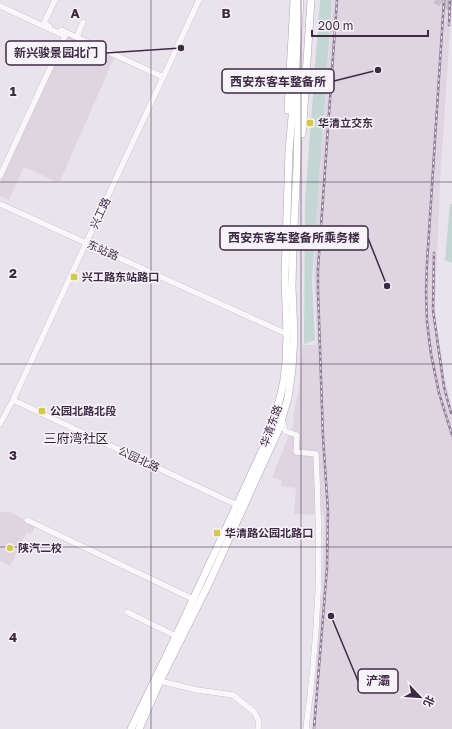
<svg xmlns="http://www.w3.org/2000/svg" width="452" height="729" viewBox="0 0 452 729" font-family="'Golos Text','Noto Sans SC',sans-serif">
<rect width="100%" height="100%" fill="#e9e4ec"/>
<g fill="#ded5e1">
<polygon points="333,0 452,0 440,183 435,305 436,323 444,375 452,410 452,729 312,729 322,591 324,515 294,514 296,488 281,486 282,481 272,477 294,423 293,416 299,389 303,345 317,345 314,274 315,237"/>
<polygon points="68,35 115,56 59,183 24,167 9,200 0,196 0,183"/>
<polygon points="0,512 11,512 35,526 31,534 27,532 10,566 0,561"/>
</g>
<g fill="#c4d6d3">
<polygon points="320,0 332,0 312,280 315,340 304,344 305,201"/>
<polygon points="450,204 452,204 452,263 445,260"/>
</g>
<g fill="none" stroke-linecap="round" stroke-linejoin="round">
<polyline stroke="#c7bfcb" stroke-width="7" stroke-dasharray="7 3.5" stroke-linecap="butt" points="435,0 452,8"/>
<polyline stroke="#c7bfcb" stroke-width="8" stroke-dasharray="8 4" stroke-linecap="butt" points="445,0 452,3"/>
<g stroke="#b6acba" stroke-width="6">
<g id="minor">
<polyline points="0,6 65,36 0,176"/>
<polyline points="49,26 44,23 55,0"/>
<polyline points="61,30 163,77"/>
<polyline points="77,37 83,22"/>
<polyline points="0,204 287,334 290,334"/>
<polyline points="13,400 239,506"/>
<path d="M282,419L285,431L297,435L296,452L316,454C318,500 320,547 318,594C316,639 312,684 306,728L307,729"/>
<polyline points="0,424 13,400 199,0"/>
<polyline points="27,520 193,599"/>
<polyline points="127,612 176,636"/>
<polyline points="160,681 197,690 233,695 254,712 259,721 258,729"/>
</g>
</g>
<g stroke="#b1a2b8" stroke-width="8">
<g id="major">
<polyline points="288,110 294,0"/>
<polyline points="302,134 303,122 311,0"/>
<polyline points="131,729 176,636 269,436 280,398 284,380 286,362 287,334 285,277 289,151 294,94 300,0"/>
<polyline points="139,729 160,681 209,583 256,479 278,431 288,398 292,369 294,336 292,287 293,245 297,166 299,92"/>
</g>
</g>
<use href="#minor" stroke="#f9f7fa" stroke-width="5.5"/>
<use href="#major" stroke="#fff" stroke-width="7"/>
<g stroke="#8e7c96" stroke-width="2.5">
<g id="rail">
<polyline points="444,0 427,263 426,292 427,322 431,354 439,393 452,435"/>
<polyline points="449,25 450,0"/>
<polyline points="434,253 433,310 444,387 451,413"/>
<polyline points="314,729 327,568 328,511 323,437 318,290 318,269 337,0"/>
</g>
</g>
<use href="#rail" stroke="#f7f4f9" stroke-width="1" stroke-dasharray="3" stroke-linecap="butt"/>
</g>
<path fill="none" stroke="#3e2a45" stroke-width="1" stroke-opacity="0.55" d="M151,0V729M301,0V729M0,182H452M0,364H452M0,547H452"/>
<g fill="#d4ca45" stroke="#f7f4f9" stroke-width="1.5">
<rect x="306" y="119" width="8" height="8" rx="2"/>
<rect x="70" y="273" width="8" height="8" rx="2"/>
<rect x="38" y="407" width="8" height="8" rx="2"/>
<rect x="213" y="529" width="8" height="8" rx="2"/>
<circle cx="10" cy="548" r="4"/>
</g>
<g text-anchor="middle" stroke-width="3" stroke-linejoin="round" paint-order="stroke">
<g font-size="11" font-weight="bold" fill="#3e2a45" stroke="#f7f4f9" text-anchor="start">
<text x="318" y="127">华清立交东</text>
<text x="82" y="281">兴工路东站路口</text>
<text x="50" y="415">公园北路北段</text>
<text x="225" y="537">华清路公园北路口</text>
<text x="18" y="552">陕汽二校</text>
</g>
<g font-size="11" fill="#3e2a45" stroke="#f7f4f9">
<text transform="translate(100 213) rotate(-65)" y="4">兴工路</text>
<text transform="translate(103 250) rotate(24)" y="4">东站路</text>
<text transform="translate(271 426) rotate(-70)" y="4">华清东路</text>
<text transform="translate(139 459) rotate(25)" y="4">公园北路</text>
</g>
<g font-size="13" fill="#2f1c36" stroke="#f7f4f9">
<text x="76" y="443">三府湾社区</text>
</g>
</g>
<g font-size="13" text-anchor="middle" font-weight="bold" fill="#3e2a45" stroke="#f7f4f9" stroke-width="3" stroke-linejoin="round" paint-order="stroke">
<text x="75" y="18">A</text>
<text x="226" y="18">B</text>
<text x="13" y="96">1</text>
<text x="13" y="278">2</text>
<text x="13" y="460">3</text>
<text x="13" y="642">4</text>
</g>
<path fill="none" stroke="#3e2a45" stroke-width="1.5" d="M181 48L106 53M378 70L334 81M387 286L368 238M331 616L358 681"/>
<g fill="#3e2a45" stroke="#f7f4f9" stroke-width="1.5">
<circle cx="181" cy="48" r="4"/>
<circle cx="378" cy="70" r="4"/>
<circle cx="387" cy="286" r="4"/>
<circle cx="331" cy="616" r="4"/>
</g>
<g fill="#f7f4f9" stroke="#3e2a45" stroke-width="1.5">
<rect x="6" y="41" width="100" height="24" rx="4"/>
<rect x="222" y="69" width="112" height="24" rx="4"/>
<rect x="220" y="226" width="148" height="24" rx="4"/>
<rect x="358" y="669" width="40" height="24" rx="4"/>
</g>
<g font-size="12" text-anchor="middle" font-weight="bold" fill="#3e2a45">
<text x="56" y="57">新兴骏景园北门</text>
<text x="278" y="86">西安东客车整备所</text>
<text x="294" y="242">西安东客车整备所乘务楼</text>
<text x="378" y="685">浐灞</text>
</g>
<g transform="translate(420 697) rotate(115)" stroke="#f7f4f9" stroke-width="3" paint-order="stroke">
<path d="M0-3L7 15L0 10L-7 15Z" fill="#3e2a45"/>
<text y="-6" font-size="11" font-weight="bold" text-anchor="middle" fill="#3e2a45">北</text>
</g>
<path d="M312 30v6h116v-6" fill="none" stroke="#3e2a45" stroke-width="2"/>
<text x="318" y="30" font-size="12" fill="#3e2a45" stroke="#f7f4f9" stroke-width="3" paint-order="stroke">200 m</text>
</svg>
